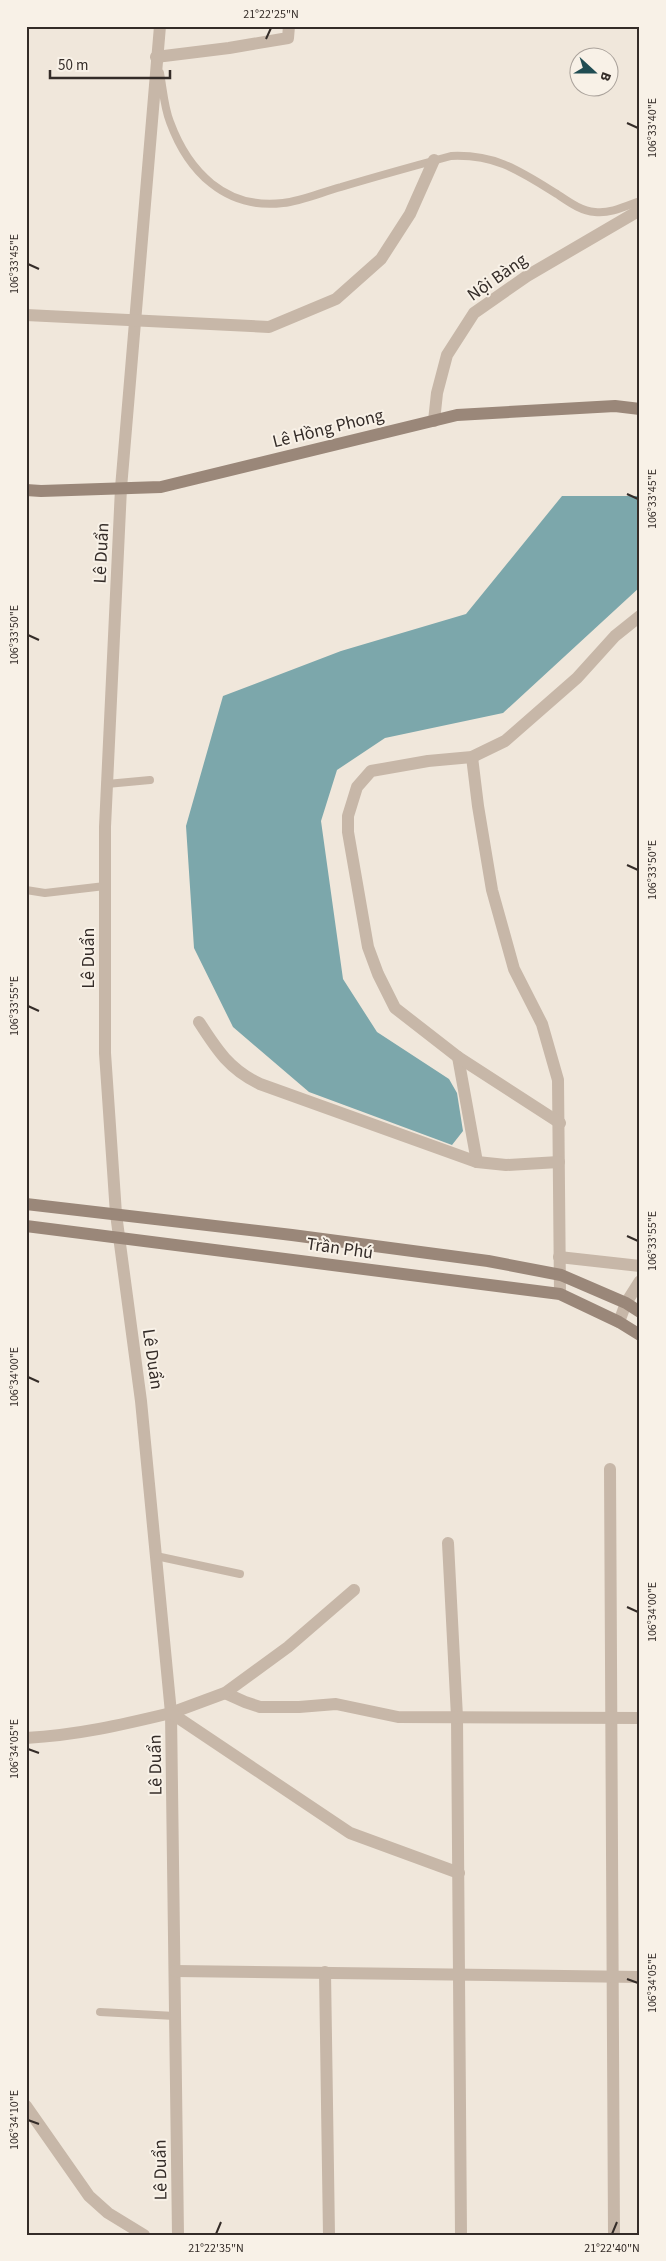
<svg xmlns="http://www.w3.org/2000/svg" width="666" height="2261" viewBox="0 0 666 2261" font-family="'Source Sans 3',sans-serif">
<rect width="100%" height="100%" fill="#f0e7db"/>
<polygon fill="#7ca7ab" points="562,496 640,496 640,587 503,713 385,738 337,770 321,821 343,979 377,1032 449,1079 457,1093 463,1131 452,1145 309,1092 233,1027 194,948 186,826 223,696 341,651 466,614"/>
<g fill="none" stroke-linecap="round" stroke-linejoin="round">
<g stroke="#c7b7a8" stroke-width="8">
<path d="M160,73C163,89 164,107 170,122C188,171 225,210 283,203C302,201 322,192 341,187C378,176 414,166 451,156C496,154 520,171 557,194C569,202 581,211 595,212C610,214 626,206 640,201"/>
<polyline points="107,784 150,780"/>
<polyline points="26,890 45,893 105,886"/>
<polyline points="156,1556 240,1574"/>
<polyline points="100,2012 175,2016"/>
</g>
<g stroke="#c7b7a8" stroke-width="12">
<polyline points="160,26 121,488 105,827 105,1053 116,1214 141,1401 171,1713 178,2235"/>
<polyline points="156,57 229,48 288,38 289,26"/>
<polyline points="26,315 269,327 336,299 381,259 410,214 434,160"/>
<polyline points="434,421 437,393 447,355 474,313 527,276 640,210"/>
<polyline points="472,757 478,806 492,890 514,969 542,1024 558,1080 560,1294"/>
<path d="M199,1022C217,1050 229,1069 260,1084L477,1162L506,1165L559,1162"/>
<polyline points="458,1057 477,1162"/>
<polyline points="560,1123 458,1057 395,1008 378,974 368,947 348,832 348,816 357,787 371,771 428,761 472,757 505,741 577,678 615,636 640,616"/>
<polyline points="559,1257 640,1266"/>
<polyline points="619,1322 626,1303 640,1281"/>
<polyline points="610,1469 614,2235"/>
<polyline points="448,1543 457,1717 461,2235"/>
<polyline points="225,1693 245,1702 260,1707 299,1707 336,1704 398,1717 640,1718"/>
<polyline points="171,1713 225,1693 288,1647 354,1590"/>
<path d="M26,1738C78,1735 121,1725 171,1713L350,1833L459,1873"/>
<polyline points="175,1971 640,1977"/>
<polyline points="325,1972 329,2235"/>
<polyline points="26,2106 89,2196 108,2213 144,2235"/>
</g>
<g stroke="#9a8779" stroke-width="12">
<polyline points="26,490 41,491 161,487 457,415 615,406 640,409"/>
<polyline points="26,1204 292,1235 488,1261 561,1275 626,1303 640,1312"/>
<polyline points="26,1226 560,1294 619,1322 640,1335"/>
</g>
</g>
<path fill="none" stroke="#342c28" stroke-width="2" d="M266,39L271,28M627,123L638,128M28,264L39,269M627,494L638,499M28,635L39,640M627,865L638,870M28,1006L39,1011M627,1236L638,1241M28,1377L39,1382M627,1607L638,1612M28,1749L39,1753M627,1979L638,1983M28,2120L39,2124M216,2234L221,2222M612,2234L617,2222"/>
<g text-anchor="middle" stroke-width="4" stroke-linejoin="round" paint-order="stroke">
<g font-size="18" fill="#342c28" stroke="#f8f1e7">
<text transform="translate(497 277) rotate(-35)" y="6">Nội Bàng</text>
<text transform="translate(328 428) rotate(-14)" y="6">Lê Hồng Phong</text>
<text transform="translate(101 553) rotate(-87)" y="6">Lê Duẩn</text>
<text transform="translate(88 958) rotate(-90)" y="6">Lê Duẩn</text>
<text transform="translate(340 1248) rotate(8)" y="6">Trần Phú</text>
<text transform="translate(153 1359) rotate(82)" y="6">Lê Duẩn</text>
<text transform="translate(155 1765) rotate(-91)" y="6">Lê Duẩn</text>
<text transform="translate(160 2170) rotate(-91)" y="6">Lê Duẩn</text>
</g>
</g>
<rect width="666" height="2261" fill="none" stroke="#f8f1e7" stroke-width="55"/>
<g transform="translate(594 72) rotate(111)"><circle r="24" fill="#f8f1e7" stroke="#aaa29b"/>
<path d="M0-4L9 19L0 12L-9 19Z" fill="#204d53"/>
<text y="-8" font-size="14" font-weight="bold" text-anchor="middle" fill="#342c28">B</text>
</g>
<path d="M50 70v8h120v-8" fill="none" stroke="#342c28" stroke-width="2.5"/>
<text x="58" y="70" font-size="15" fill="#342c28" stroke="#f8f1e7" stroke-width="4" paint-order="stroke">50 m</text>
<rect x="28" y="28" width="610" height="2206" fill="none" stroke="#342c28" stroke-width="2"/>
<g font-size="12" text-anchor="middle" fill="#342c28">
<text x="271" y="18">21°22'25"N</text>
<text transform="translate(652 128) rotate(-90)" y="4">106°33'40"E</text>
<text transform="translate(14 264) rotate(-90)" y="4">106°33'45"E</text>
<text transform="translate(652 499) rotate(-90)" y="4">106°33'45"E</text>
<text transform="translate(14 635) rotate(-90)" y="4">106°33'50"E</text>
<text transform="translate(652 870) rotate(-90)" y="4">106°33'50"E</text>
<text transform="translate(14 1006) rotate(-90)" y="4">106°33'55"E</text>
<text transform="translate(652 1241) rotate(-90)" y="4">106°33'55"E</text>
<text transform="translate(14 1377) rotate(-90)" y="4">106°34'00"E</text>
<text transform="translate(652 1612) rotate(-90)" y="4">106°34'00"E</text>
<text transform="translate(14 1749) rotate(-90)" y="4">106°34'05"E</text>
<text transform="translate(652 1983) rotate(-90)" y="4">106°34'05"E</text>
<text transform="translate(14 2120) rotate(-90)" y="4">106°34'10"E</text>
<text x="216" y="2252">21°22'35"N</text>
<text x="612" y="2252">21°22'40"N</text>
</g>
</svg>
